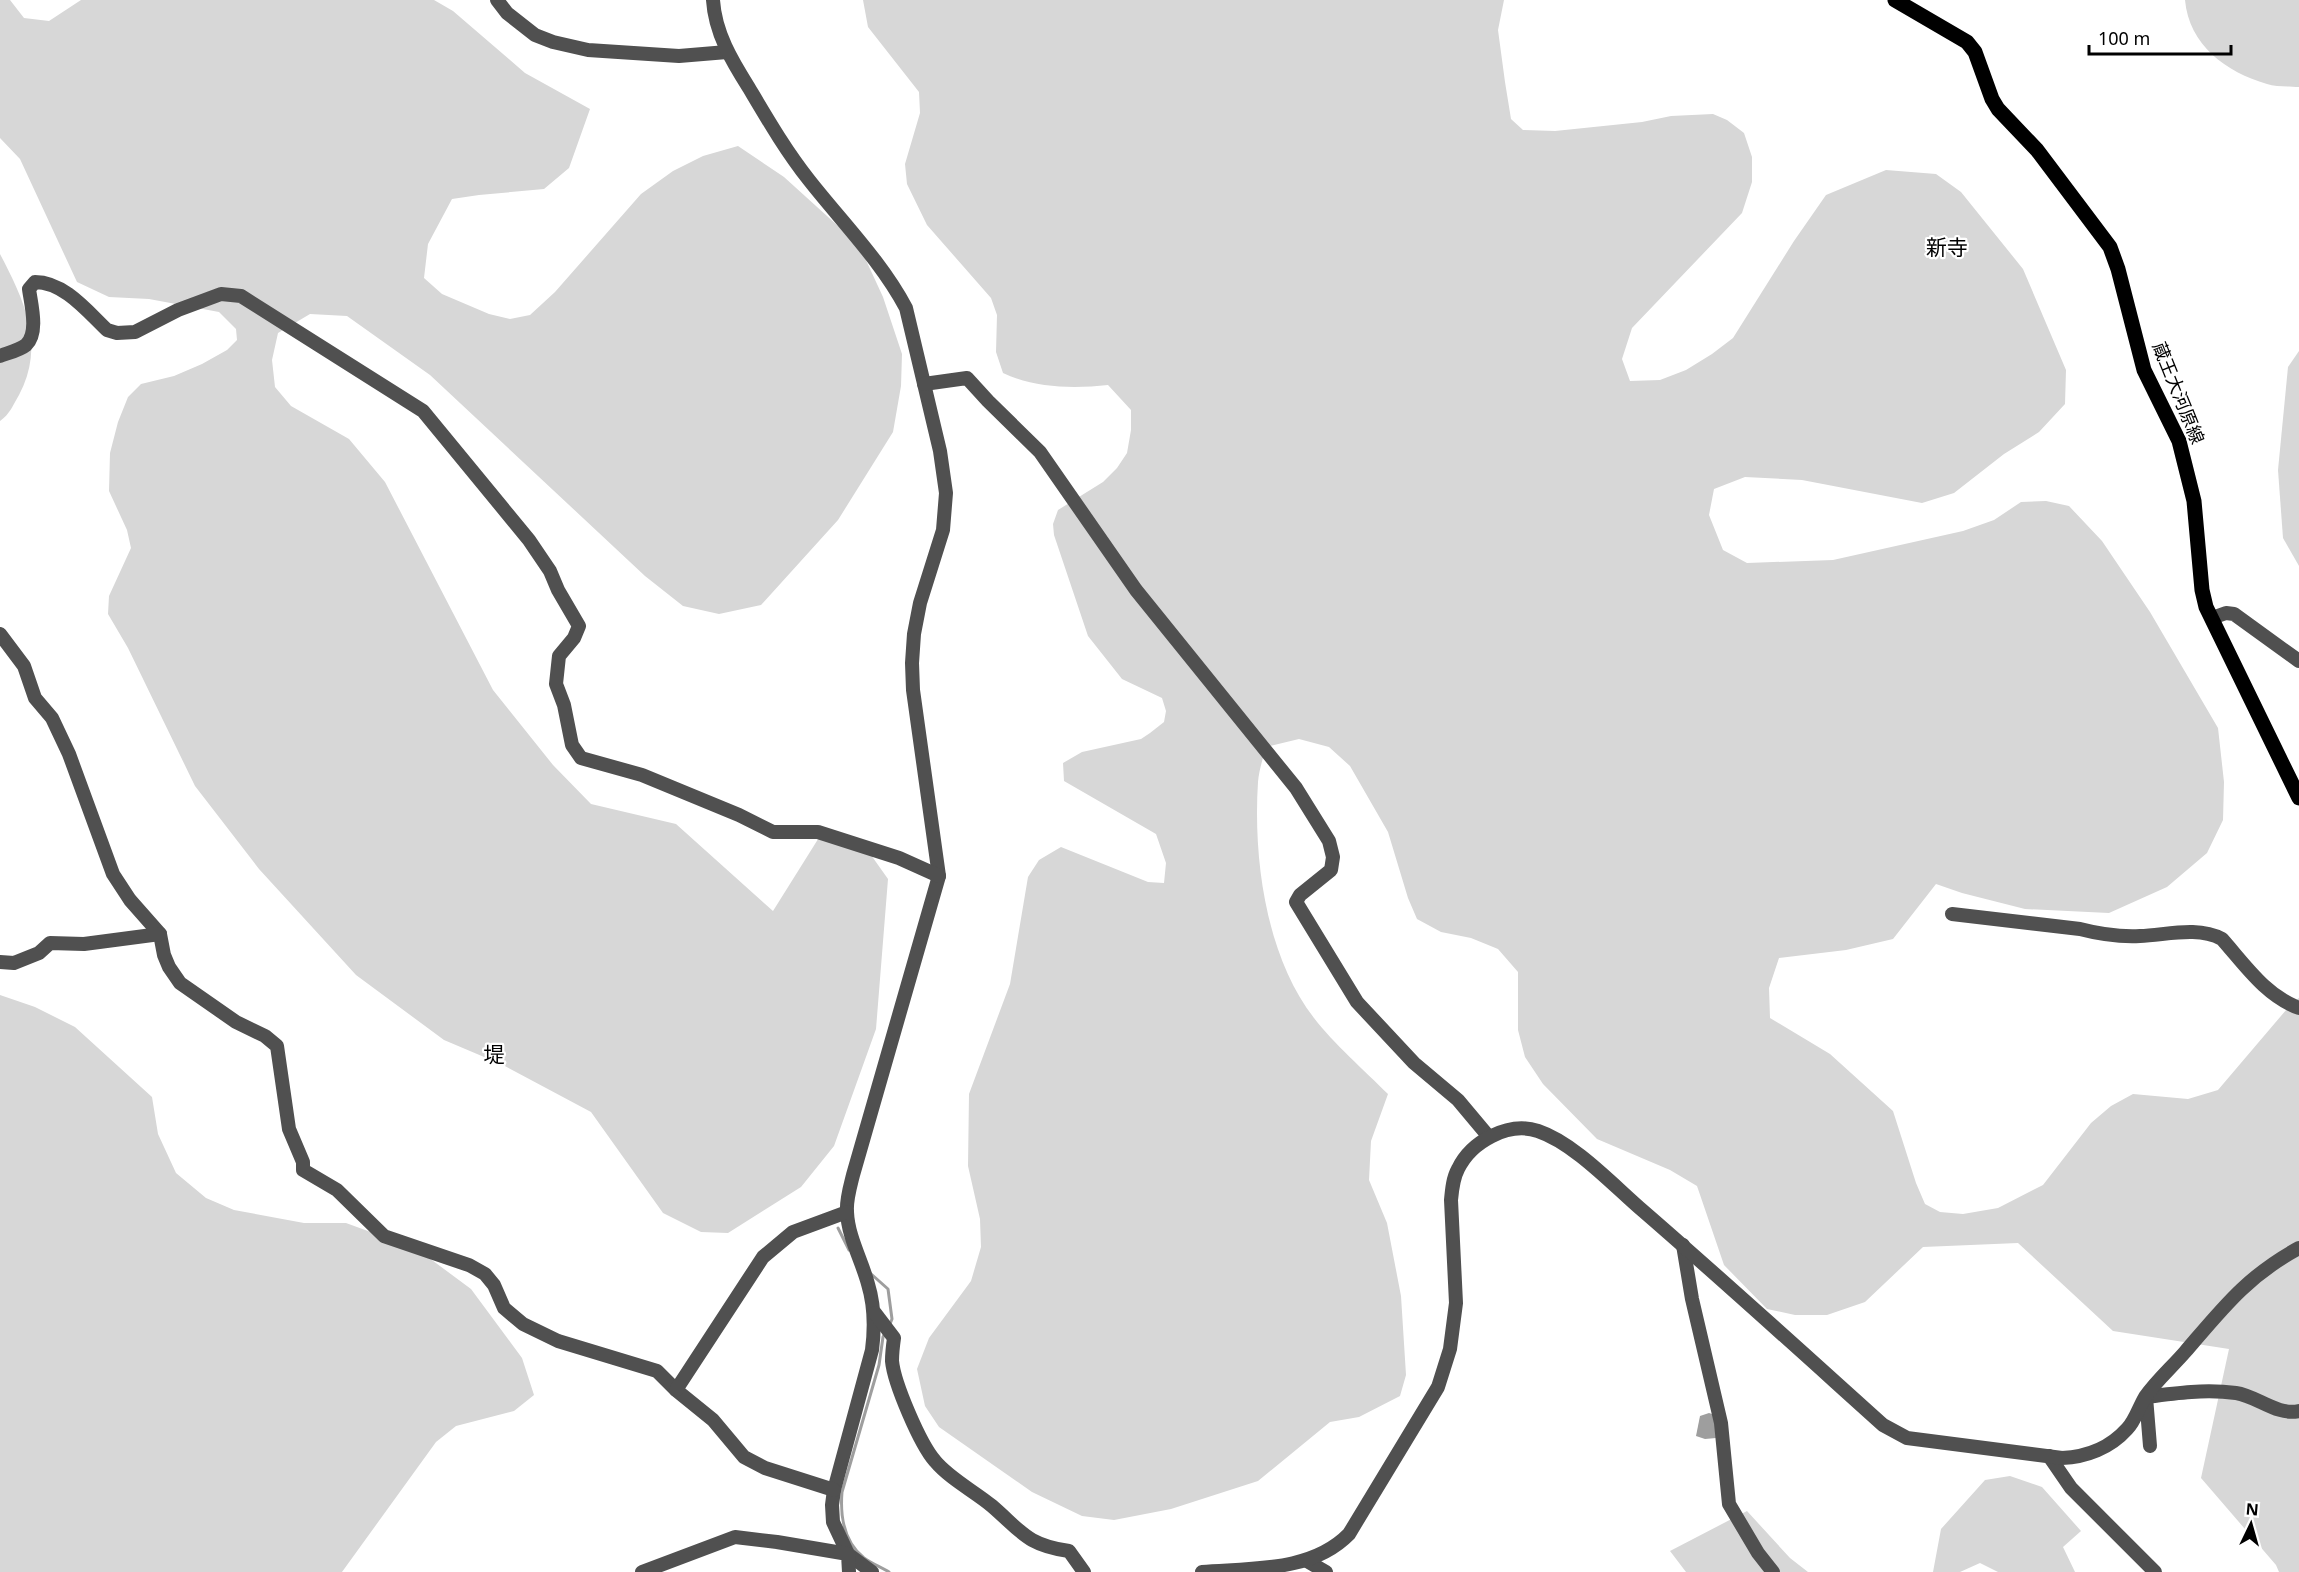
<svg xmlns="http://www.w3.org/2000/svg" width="2299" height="1572" viewBox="0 0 2299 1572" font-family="'Noto Sans','Noto Sans JP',sans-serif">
<rect width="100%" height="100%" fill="#fff"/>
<g fill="#d7d7d7">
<polygon points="0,0 10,0 24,18 49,21 81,0 434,0 453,11 525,73 590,109 569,168 544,189 479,195 452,199 428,244 424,278 442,294 489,314 510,319 530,315 555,292 641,194 673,171 703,156 738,146 784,177 859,245 883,297 902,354 901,386 893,432 838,520 761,605 719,614 683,606 645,576 430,375 347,316 310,314 278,333 272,360 275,387 291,406 349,439 385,482 493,690 553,765 591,804 676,824 773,911 820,836 871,855 888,879 876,1029 834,1146 801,1187 728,1233 701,1232 663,1213 591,1112 503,1065 444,1040 356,975 259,869 195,786 128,648 108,614 109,596 131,548 127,530 109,491 110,453 118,422 128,397 141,384 174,376 202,364 227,350 237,340 236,329 219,312 149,299 109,297 77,282 20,159 0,138"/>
<path d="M863,0H1504L1498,30L1505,82L1511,119L1523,130L1555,131L1642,122L1671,116L1713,114L1727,120L1744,133L1752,157V182L1742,213L1632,328L1622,359L1630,381L1660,380L1686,370L1712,354L1733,338L1794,241L1826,195L1886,170L1936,174L1961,192L2023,269L2066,370L2065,404L2039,432L2004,454L1954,493L1922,503L1802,480L1745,477L1714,489L1709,515L1723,550L1747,563L1833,560L1963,531L1994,520L2021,502L2046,501L2069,506L2102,541L2150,612L2218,728L2224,782L2223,820L2207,853L2167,887L2109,913L2025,909L1962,893L1936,884L1893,939L1846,950L1779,958L1769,988L1770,1018L1830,1054L1893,1111L1916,1183L1925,1204L1940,1212L1963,1214L1998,1208L2043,1185L2091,1123L2111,1106L2133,1094L2188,1099L2218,1090L2292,1003L2299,998V1572H2279L2276,1565L2201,1478L2229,1349L2113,1331L2018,1243L1923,1247L1865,1302L1827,1315H1795L1767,1309L1724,1265L1697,1186L1670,1170L1597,1139L1543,1084L1525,1057L1518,1030V972L1498,949L1471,938L1441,932L1417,919L1408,898L1388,832L1350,766L1329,747L1299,739L1266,747C1263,758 1259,770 1258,782C1253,859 1266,956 1314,1018C1333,1043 1365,1071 1388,1094L1371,1141L1369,1180L1387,1223L1401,1296L1406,1375L1400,1396L1359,1417L1330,1422L1258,1481L1171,1509L1114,1520L1082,1516L1032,1492L939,1427L925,1406L917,1369L929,1338L971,1281L981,1247L980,1219L968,1166L969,1094L1010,984L1028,877L1039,860L1061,847L1148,882L1164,883L1166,863L1156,834L1064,781L1063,763L1082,752L1141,739L1150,733L1164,722L1166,711L1162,698L1122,679L1088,636L1054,535L1053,524L1058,510L1103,482L1117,468L1127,453L1131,430V410L1108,385C1073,389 1034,388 1003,373L996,352L997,315L991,298L927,225L907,184L905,164L920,113L919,92L868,27Z"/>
<path d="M2185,0H2299V87C2289,86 2276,87 2267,84C2226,72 2189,45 2185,0Z"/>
<path d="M0,254C24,300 46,345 19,395C13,405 10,414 0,421Z"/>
<polygon points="2299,351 2299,566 2283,538 2278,470 2288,367"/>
<polygon points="0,995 35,1007 75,1027 152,1097 158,1134 176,1173 206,1198 234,1210 304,1223 346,1223 417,1249 471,1289 522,1358 534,1395 514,1411 456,1426 436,1442 342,1572 0,1572"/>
<polygon points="2010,1476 2042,1487 2081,1531 2063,1547 2075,1572 1998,1572 1980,1563 1960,1572 1933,1572 1941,1529 1985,1480"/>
<polygon points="1747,1511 1790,1558 1808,1572 1686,1572 1670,1551"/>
</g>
<polygon fill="#9e9e9e" points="1709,1413 1715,1415 1716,1438 1705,1439 1696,1436 1700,1416"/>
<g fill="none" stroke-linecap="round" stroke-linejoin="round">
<g stroke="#9e9e9e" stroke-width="3">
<polyline points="838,1228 849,1250"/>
<polyline points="870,1273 888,1289 892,1319 890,1324"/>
<path d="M885,1333L883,1337L879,1365L842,1492C840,1516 844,1542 864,1558C872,1564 881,1567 889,1572"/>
</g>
<g stroke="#505050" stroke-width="14">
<polyline points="497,0 507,13 535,35 553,42 588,50 679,56 727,52"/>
<path d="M713,0C715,33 732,61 749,88C768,120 786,151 809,180C842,222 881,261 906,308L940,451L946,493L943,530L920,603L914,634L912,663L913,690L939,876L853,1175C850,1187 846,1200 847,1212C848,1237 862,1261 868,1284C875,1307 875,1327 872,1350L834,1490L832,1505L833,1522L848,1554L872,1572"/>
<path d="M0,356C8,353 20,350 26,345C39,333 31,304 29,289L35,282C64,282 87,311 107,330L117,333L135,332L178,310L221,294L241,296L423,411L529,540L550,571L558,590L579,626L574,638L559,656L556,684L564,705L572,745L581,758L642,775L739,815L773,832H818L899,858L939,876"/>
<polyline points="924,384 967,378 988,401 1040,452 1136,590 1296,788 1329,841 1333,857 1331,870 1300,895 1296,902 1357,1002 1414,1063 1458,1100 1489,1137"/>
<polyline points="2212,618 2226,613 2234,614 2299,661"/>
<polyline points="0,634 24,666 35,698 52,718 69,754 113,874 130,900 160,934 164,955 169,967 180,983 236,1022 265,1036 277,1046 289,1129 303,1162 303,1170 337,1190 384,1236 469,1265 485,1274 494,1285 504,1308 523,1324 558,1341 657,1371 676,1390 713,1420 744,1457 765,1468 834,1490"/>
<path d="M1952,914L2080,929C2099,934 2119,937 2140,936C2167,935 2197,926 2222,939C2245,965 2266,996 2299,1008"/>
<polyline points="0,962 14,963 39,953 50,943 84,944 160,934"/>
<polyline points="1683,1245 1692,1299 1721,1423 1729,1504 1758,1553 1773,1572"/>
<path d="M875,1313L894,1338C893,1345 892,1353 892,1361C894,1383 920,1444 935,1461C950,1479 974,1491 992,1506C1022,1532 1027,1545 1069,1551L1084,1572"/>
<polyline points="676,1390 763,1257 793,1232 847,1212"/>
<path d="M2146,1397C2176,1393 2205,1389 2236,1393C2257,1396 2277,1416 2299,1411"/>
<polyline points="2146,1397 2150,1446"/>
<polyline points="2049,1456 2071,1488 2155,1572"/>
<polyline points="1307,1561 1326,1572"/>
<polyline points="642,1572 735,1537 777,1542 848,1554 849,1572"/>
<path d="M1202,1572C1252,1568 1312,1572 1349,1534L1438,1387L1450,1349L1456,1303L1451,1200C1452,1189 1453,1178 1458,1169C1471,1142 1508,1121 1538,1131C1574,1143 1613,1185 1642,1210C1724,1281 1803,1353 1883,1425L1907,1438L2062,1458C2086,1457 2110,1448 2127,1429C2135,1421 2139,1407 2145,1397C2156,1381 2172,1367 2185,1352C2222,1309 2247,1276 2299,1248"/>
</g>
<polyline stroke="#000" stroke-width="15" points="1895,0 1967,42 1975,52 1992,99 1998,109 2037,150 2110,247 2118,269 2144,370 2179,441 2194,501 2202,590 2206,607 2299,798"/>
</g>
<g text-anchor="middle" stroke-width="4.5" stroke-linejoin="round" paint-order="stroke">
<g font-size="18" fill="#000" stroke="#fff">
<text transform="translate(2178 393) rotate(68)" y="6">蔵王大河原線</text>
</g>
<g font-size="21" fill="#000" stroke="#fff">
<text x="1947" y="255">新寺</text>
<text x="494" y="1062">堤</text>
</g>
</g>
<g transform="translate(2251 1524) rotate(5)" stroke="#ffffff" stroke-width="4.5" paint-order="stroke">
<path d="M0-4.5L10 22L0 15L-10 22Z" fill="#000000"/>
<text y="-9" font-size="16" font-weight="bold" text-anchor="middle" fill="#000000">N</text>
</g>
<path d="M2089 45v9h142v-9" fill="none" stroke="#000000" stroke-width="3"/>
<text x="2098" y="45" font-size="18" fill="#000000" stroke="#ffffff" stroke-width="4.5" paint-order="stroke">100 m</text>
</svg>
